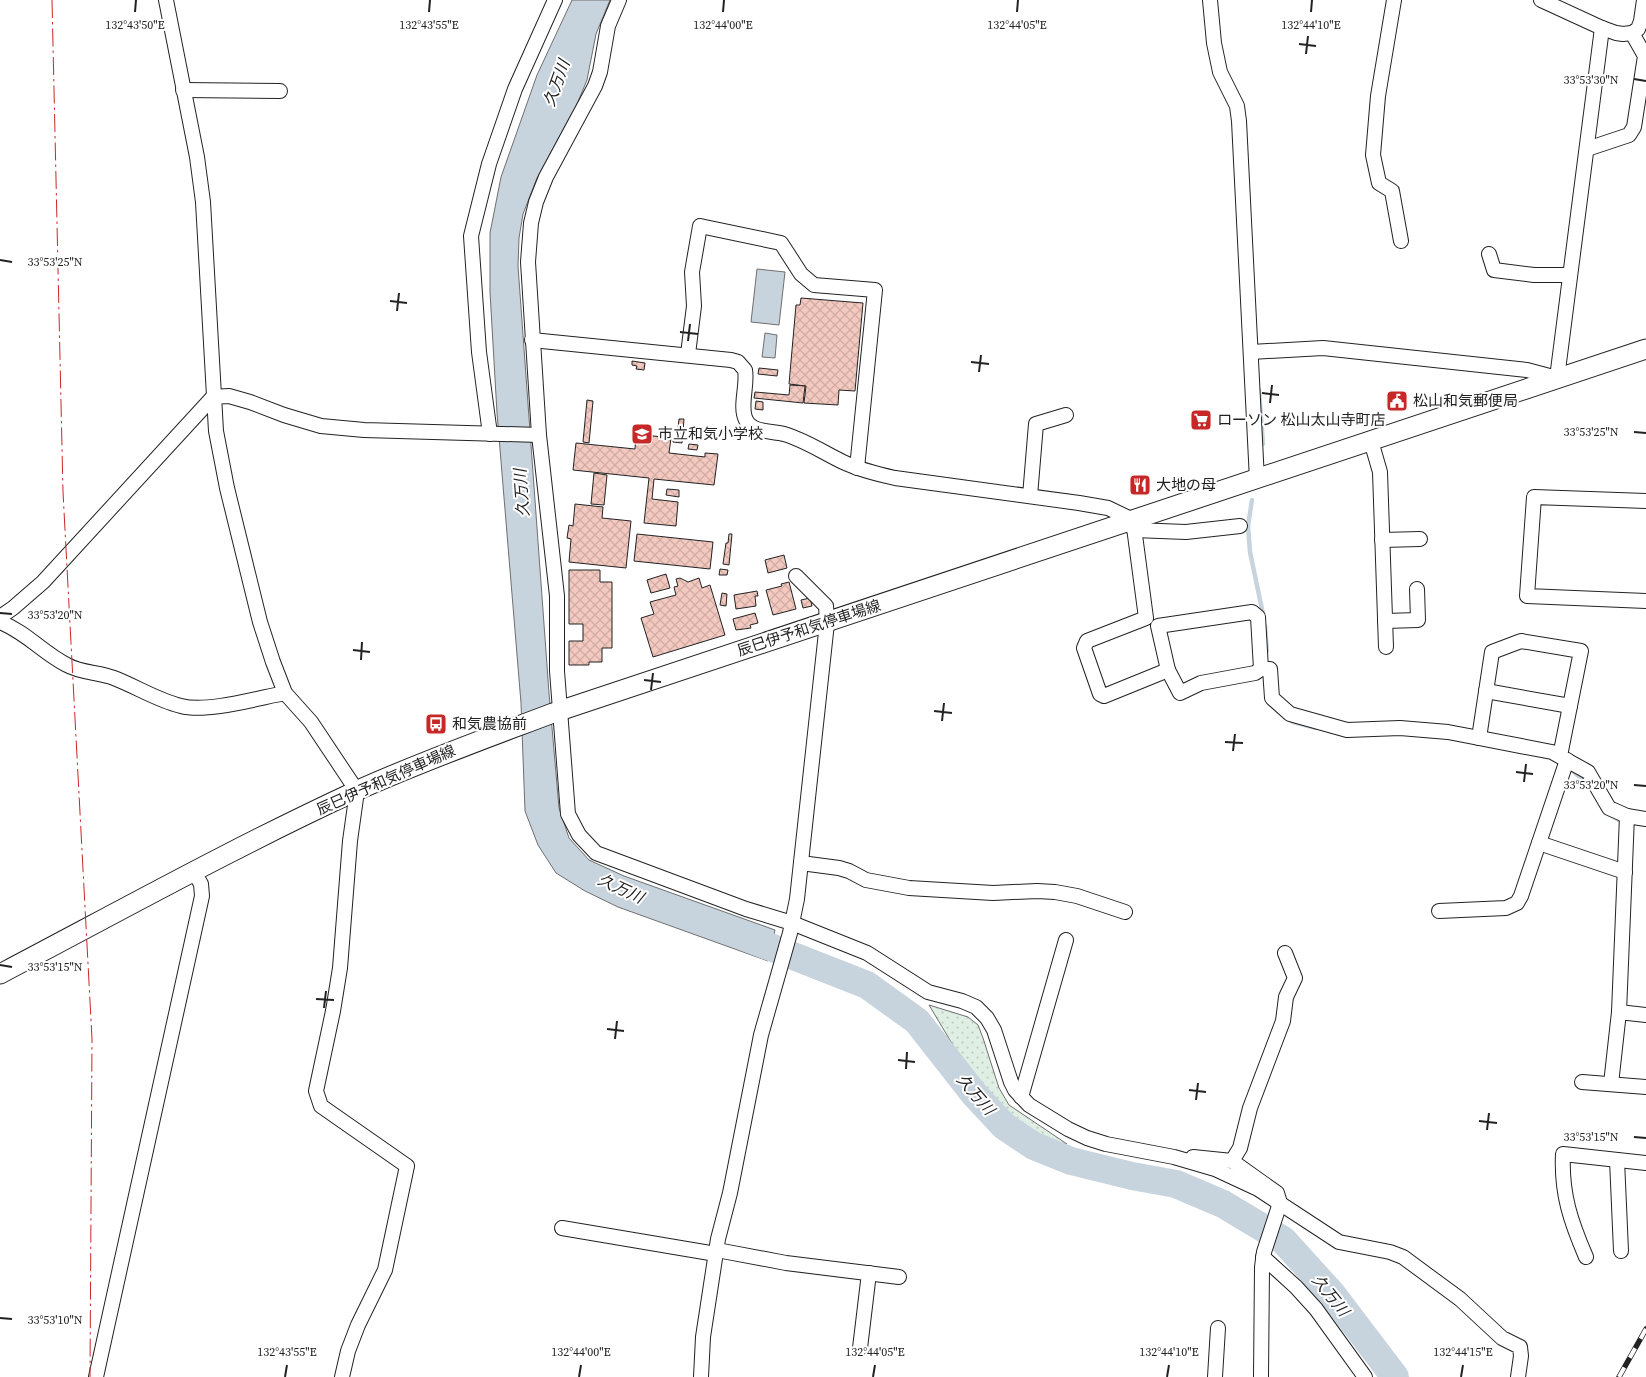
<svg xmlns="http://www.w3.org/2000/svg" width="1646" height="1377" viewBox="0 0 1646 1377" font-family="'Source Serif 4','Noto Sans JP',serif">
<defs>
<pattern id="grass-dots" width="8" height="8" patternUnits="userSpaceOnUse" patternTransform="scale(1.25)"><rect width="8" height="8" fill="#e0efe3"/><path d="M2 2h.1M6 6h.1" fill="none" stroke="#c0cdc2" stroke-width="1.8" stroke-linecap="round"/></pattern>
<pattern id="building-cross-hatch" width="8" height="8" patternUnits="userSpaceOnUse" patternTransform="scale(1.25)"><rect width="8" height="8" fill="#f3c9c0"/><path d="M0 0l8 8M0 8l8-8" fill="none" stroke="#d0aca5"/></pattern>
</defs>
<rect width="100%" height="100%" fill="#fff"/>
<polygon fill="url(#grass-dots)" stroke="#6f6f6f" points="929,1005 968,1017 978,1025 983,1038 999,1088 1009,1105 1067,1144 1052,1143 1036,1136 1007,1118 987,1096 966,1067"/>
<g fill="#c7d3dd" stroke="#6f6f6f">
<polygon points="572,0 610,0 596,34 587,80 577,104 537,178 523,214 519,238 518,266 549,693 559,808 569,838 589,860 624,876 775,930 768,961 618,907 585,891 556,873 538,845 525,811 521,703 497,413 490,292 490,233 501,177 537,75"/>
<polygon points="757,269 785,272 779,325 751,322"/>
<polygon points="765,333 777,335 775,358 762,357"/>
</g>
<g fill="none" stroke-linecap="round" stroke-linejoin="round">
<g stroke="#c7d3dd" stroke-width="4.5">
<polyline points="1259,390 1263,444"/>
<polyline points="1252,500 1248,526 1250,552 1264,619"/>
<polyline points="1265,626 1267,651"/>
<polyline points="1288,718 1293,722 1316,728"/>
<polyline points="1573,771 1589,786"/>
<polyline points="1608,813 1619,820"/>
</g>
<polyline stroke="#c7d3dd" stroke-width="28" points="737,934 867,985 917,1021 975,1095 1004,1126 1034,1146 1071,1161 1132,1176 1176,1184 1223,1204 1283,1240 1332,1294 1395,1377"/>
</g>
<g fill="url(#building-cross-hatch)" stroke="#222">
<polygon points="801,298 863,303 855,391 839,390 838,405 804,403 806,386 789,384 796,305 800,305"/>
<polygon points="632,361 645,363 644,370 636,369 637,366 632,365"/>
<polygon points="759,368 778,370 777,376 758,374"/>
<polygon points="790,385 805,386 803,403 754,398 755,392 789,395"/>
<polygon points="587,400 593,401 589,443 583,442"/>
<polygon points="756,401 763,402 763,410 755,409"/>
<polygon points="679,419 684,419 682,443 673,442 673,439 677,439"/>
<polygon points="636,434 671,438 669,453 705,457 705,453 718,454 714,485 654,479 652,499 678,502 676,526 644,523 649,478 573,470 576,443 635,449"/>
<polygon points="689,444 698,445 697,450 688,449"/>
<polygon points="594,473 607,475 604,505 591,504"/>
<polygon points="667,489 679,490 679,497 666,495"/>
<polygon points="575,504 603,507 602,518 631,521 626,568 569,562 571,539 567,538 569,525 573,526"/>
<polygon points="637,534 713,542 710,569 634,561"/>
<polygon points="729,534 732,534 729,565 723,564 726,543 728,543"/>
<polygon points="784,555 787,568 768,573 765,560"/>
<polygon points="720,569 728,570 727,575 719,575"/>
<polygon points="569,570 600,570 600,582 612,582 612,648 602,648 602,662 589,662 589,665 569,665 569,641 583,641 583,624 569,624"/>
<polygon points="666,574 670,588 651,593 647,580"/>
<polygon points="680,578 688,582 699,578 702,588 710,585 725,635 653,657 641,618 654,614 650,602 676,595 674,587 678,586 676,579"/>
<polygon points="789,582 796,609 773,615 766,590 782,586 781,584"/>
<polygon points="757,591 758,596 755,596 756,606 736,609 734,595"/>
<polygon points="722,593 727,594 726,606 720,605"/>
<polygon points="810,598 812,606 803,608 801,600"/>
<polygon points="755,613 758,623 750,625 751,628 736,630 733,619"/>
</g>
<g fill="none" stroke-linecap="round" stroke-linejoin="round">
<g stroke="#222" stroke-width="16">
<g id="minor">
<polyline points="166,0 197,157 203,202 216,431 227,488 260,622 273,662 285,693 311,722 357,791 350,841 340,968 333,1011 316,1091 321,1106 407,1166 385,1270 358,1325 348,1351 342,1377"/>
<polyline points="619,0 608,26 600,72 595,86 546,177 536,202 531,223 528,262 539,435 557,596 557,671 568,814 579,835 596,853 746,909 792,923 867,953 928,992 962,1001 976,1007 987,1018 994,1030 1011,1082 1015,1090 1029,1105 1068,1129 1087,1138 1106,1144 1174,1157 1215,1169 1258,1189 1339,1242 1390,1252 1403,1257 1460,1299 1502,1338 1520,1347 1521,1356 1518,1377"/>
<polyline points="1210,0 1214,43 1220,72 1237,106 1239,121 1257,480"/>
<polyline points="1394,0 1378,96 1373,155 1379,183 1392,191 1401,241"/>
<polyline points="1541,0 1602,28 1616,33 1623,34 1632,33 1638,29 1641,21 1644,0"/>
<polyline points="183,90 280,91"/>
<polyline points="1587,149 1629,135 1634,127 1645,56 1632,33"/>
<polyline points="1489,254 1494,270 1534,275 1570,275"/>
<path d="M532,340L731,360L738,362L745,370C748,384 739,407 746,420C752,433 773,431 784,434C805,440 824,453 843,462C860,470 877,474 895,478L1079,503L1108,508L1133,520L1146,618L1087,641L1084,648L1100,694L1104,696L1168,670L1158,626L1252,612L1258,617L1261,669H1270L1272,698L1290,714L1347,730L1400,728L1448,732L1552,752L1588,772L1609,808L1627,816"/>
<polyline points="1251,352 1323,348 1527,370 1557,378 1602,28"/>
<polyline points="688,354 694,306 692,272 700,226 781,243 801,274 814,285 875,290 857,468"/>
<polyline points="490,434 479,352 471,236 489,164 515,89 555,0"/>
<polyline points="1371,441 1380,472 1386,647"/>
<polyline points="1030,496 1036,424 1066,415"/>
<polyline points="1646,501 1534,497 1527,596 1646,601"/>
<polyline points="1134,530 1186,532 1240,526"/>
<polyline points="1382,540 1420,539"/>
<polyline points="0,617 13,608 43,582 213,397 229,396 250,402 284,415 321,426 364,430 539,435"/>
<polyline points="1385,621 1418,620 1417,589"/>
<path d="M0,622C26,632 43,653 67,665C81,673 99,672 114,678C137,687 157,700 181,706C207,713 258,698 285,693"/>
<polyline points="1168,670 1180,693 1201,683 1255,673 1261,669"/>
<polyline points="1486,691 1570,706"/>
<polyline points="1479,738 1492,652 1521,641 1581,651 1560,756"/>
<polyline points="1539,843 1625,872"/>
<polyline points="801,863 839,868 849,871 866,880 909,888 993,893 1037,891 1055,892 1077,896 1125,912"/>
<polyline points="1439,911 1506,908 1517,903 1521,896 1567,760"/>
<polyline points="1619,1012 1627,816 1646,819"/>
<polyline points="1582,1082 1646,1087"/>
<polyline points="1611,1084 1619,1012 1646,1015"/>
<polyline points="1021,1097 1066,940"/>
<polyline points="1193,1157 1232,1161 1277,1193 1280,1203 1264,1252 1262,1267 1261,1377"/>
<polyline points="1617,1160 1621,1251"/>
<polyline points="1232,1161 1240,1148 1250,1108 1283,1021 1286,997 1295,978 1285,953"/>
<polyline points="562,1228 716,1254"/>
<polyline points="717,1250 786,1263 899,1277"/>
<polyline points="1263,1257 1296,1287 1316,1309 1365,1377"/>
<path d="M1586,1257C1571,1222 1561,1194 1563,1154L1646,1163"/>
<polyline points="860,1348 869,1273"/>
<polyline points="96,1377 202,896 201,884 194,872"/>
<polyline points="701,1377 703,1337 718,1239 730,1193 761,1035 790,933 797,899 827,623 826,606 796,576"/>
<polyline points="1215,1377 1218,1328"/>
</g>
</g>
<g stroke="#222" stroke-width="21">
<path id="secondary" d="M0,974C118,912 235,847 356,791C420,762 487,738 553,713L1646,349"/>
</g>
<use href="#minor" stroke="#fff" stroke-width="14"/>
<use href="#secondary" stroke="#fff" stroke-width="19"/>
<g stroke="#222" stroke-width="5.5">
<polyline id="rail" points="1619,1377 1646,1329"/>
</g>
<use href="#rail" stroke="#fff" stroke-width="4" stroke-dasharray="11" stroke-linecap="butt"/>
<polyline stroke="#c62828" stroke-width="1" stroke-dasharray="18 4 2.5 4" stroke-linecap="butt" points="52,0 63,492 92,1039 90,1377"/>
</g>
<path fill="none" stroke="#222" stroke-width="2" d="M135,12L136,0M429,12L430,0M723,12L724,0M1017,12L1018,0M1311,12L1312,0M1299,44L1316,46M1306,54L1308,36M1634,79L1646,81M0,260L12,262M390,301L407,303M397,311L399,293M680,332L698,334M688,341L690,324M971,362L989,364M979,372L981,355M1262,393L1279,395M1270,403L1272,385M1634,432L1646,433M0,613L12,614M353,650L370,652M361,660L362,642M644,680L661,682M651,690L653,673M934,711L952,713M942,721L944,703M1225,742L1243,743M1233,751L1235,734M1516,772L1533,774M1524,782L1526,764M1634,785L1646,786M0,965L12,967M316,999L334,1000M324,1008L326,991M607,1029L624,1031M615,1039L617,1021M898,1060L915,1062M906,1069L907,1052M1189,1090L1206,1092M1196,1100L1198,1083M1479,1121L1497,1123M1487,1130L1489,1113M1634,1137L1646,1138M0,1318L12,1319M285,1377L287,1365M579,1377L581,1365M873,1377L875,1365M1167,1377L1169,1365M1461,1377L1463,1365"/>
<defs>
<g id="civic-square" transform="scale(1.125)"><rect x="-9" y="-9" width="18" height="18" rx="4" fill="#c62828" stroke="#fff"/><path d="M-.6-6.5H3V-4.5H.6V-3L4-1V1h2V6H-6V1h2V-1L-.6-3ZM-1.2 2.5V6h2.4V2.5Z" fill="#fff"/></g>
<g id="supermarket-square" transform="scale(1.125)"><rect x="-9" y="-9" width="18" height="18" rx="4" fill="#c62828" stroke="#fff"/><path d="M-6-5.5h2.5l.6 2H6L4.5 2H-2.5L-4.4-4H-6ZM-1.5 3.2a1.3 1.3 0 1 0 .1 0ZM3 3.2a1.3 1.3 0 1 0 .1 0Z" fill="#fff"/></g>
<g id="school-square" transform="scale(1.125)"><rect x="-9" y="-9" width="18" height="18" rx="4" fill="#c62828" stroke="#fff"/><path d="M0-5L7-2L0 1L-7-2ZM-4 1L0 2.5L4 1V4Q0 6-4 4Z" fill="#fff"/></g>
<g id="restaurant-square" transform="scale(1.125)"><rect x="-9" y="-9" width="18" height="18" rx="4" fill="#c62828" stroke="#fff"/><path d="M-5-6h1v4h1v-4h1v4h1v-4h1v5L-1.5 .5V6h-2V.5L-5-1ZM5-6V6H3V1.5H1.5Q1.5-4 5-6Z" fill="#fff"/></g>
<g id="bus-square" transform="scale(1.125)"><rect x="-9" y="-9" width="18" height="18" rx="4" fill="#c62828" stroke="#fff"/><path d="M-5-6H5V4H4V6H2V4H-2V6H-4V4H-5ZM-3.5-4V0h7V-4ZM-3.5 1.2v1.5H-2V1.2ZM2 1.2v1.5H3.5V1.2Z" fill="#fff"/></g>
</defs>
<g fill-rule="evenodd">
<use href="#civic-square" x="1397" y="401"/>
<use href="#supermarket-square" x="1201" y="420"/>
<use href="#school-square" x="642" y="434"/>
<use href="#restaurant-square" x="1140" y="485"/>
<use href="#bus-square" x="436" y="724"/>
</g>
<g text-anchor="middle" stroke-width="4" stroke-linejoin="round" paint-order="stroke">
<g font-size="15" fill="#222" stroke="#fff" text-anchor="start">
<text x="1413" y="406">松山和気郵便局</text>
<text x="1217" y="425">ローソン 松山太山寺町店</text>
<text x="658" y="439">市立和気小学校</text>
<text x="1156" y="490">大地の母</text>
<text x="452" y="729">和気農協前</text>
</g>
<g font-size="15" fill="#222" stroke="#fff">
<text transform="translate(809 628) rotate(-18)" y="5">辰巳伊予和気停車場線</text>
<text transform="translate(386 780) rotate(-24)" y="5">辰巳伊予和気停車場線</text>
</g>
<g font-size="16" font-style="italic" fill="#222" stroke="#fff">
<text transform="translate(556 83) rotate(-70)" y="6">久万川</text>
<text transform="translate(521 493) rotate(-94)" y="6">久万川</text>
<text transform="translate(621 888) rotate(25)" y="6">久万川</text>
<text transform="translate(976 1094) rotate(49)" y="6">久万川</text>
<text transform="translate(1331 1295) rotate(51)" y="6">久万川</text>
</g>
</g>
<g font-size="12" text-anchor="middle" fill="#222" stroke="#fff" stroke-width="4" stroke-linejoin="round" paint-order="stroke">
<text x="135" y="29">132°43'50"E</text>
<text x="429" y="29">132°43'55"E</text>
<text x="723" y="29">132°44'00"E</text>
<text x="1017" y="29">132°44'05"E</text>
<text x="1311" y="29">132°44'10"E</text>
<text x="1591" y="84">33°53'30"N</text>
<text x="55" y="266">33°53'25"N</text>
<text x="1591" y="436">33°53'25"N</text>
<text x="55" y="619">33°53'20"N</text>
<text x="1591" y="789">33°53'20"N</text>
<text x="55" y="971">33°53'15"N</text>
<text x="1591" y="1141">33°53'15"N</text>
<text x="55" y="1324">33°53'10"N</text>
<text x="287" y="1356">132°43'55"E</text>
<text x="581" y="1356">132°44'00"E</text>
<text x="875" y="1356">132°44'05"E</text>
<text x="1169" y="1356">132°44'10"E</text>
<text x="1463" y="1356">132°44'15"E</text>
</g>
</svg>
